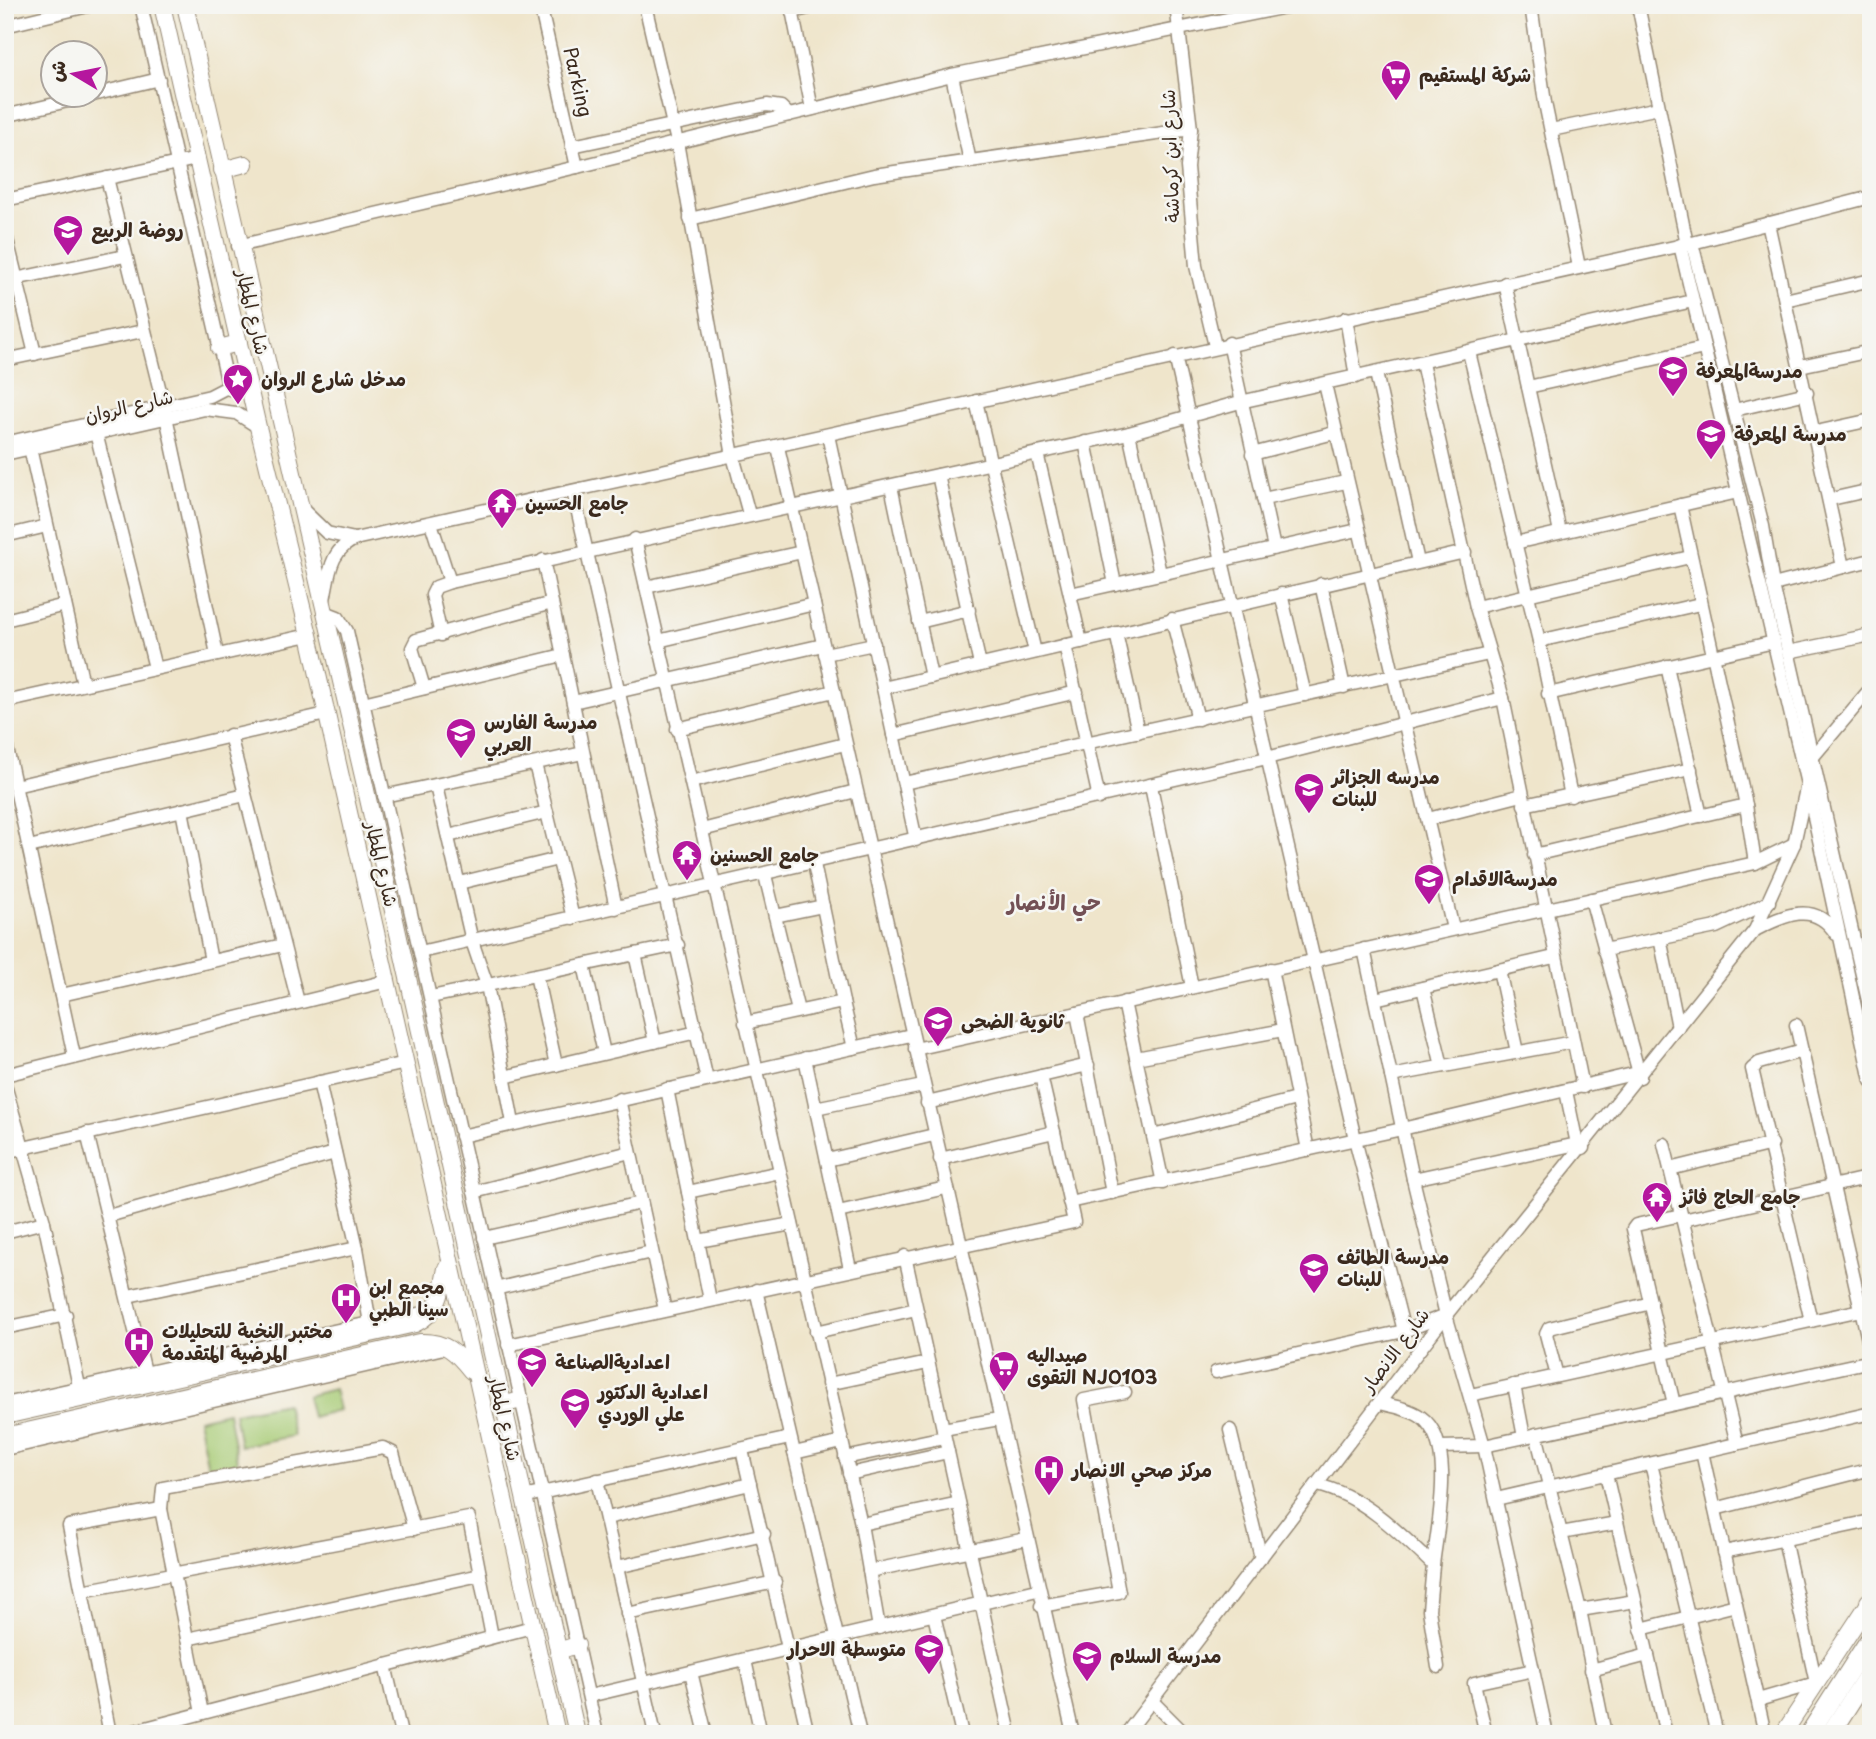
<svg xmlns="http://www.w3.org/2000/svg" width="1876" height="1739" viewBox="0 0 1876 1739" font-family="'Playpen Sans','Playpen Sans Arabic',sans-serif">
<rect width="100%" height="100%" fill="#f6f6f2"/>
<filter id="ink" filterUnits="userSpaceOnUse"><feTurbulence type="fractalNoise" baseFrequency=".0143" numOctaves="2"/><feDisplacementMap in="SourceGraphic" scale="14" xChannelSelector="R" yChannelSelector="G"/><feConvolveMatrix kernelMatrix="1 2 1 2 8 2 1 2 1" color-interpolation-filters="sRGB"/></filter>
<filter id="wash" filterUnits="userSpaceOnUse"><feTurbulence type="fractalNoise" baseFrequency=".00686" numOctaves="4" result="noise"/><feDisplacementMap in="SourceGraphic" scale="28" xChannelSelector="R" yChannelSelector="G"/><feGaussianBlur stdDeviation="1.57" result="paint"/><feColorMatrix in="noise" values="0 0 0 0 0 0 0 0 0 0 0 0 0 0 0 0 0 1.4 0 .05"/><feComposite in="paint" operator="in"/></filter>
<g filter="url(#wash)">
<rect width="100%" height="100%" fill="#efe5cb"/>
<g fill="#a7cb74" stroke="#717a49" stroke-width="2">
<polygon points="334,1389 339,1410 312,1417 307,1396"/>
<polygon points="286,1403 293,1436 240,1446 234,1413"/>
<polygon points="228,1412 238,1466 209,1472 198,1419"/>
</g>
</g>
<g filter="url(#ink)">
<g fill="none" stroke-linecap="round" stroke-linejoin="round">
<g stroke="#958874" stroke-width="15">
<g id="minor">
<polyline points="141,5 229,389"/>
<polyline points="540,5 577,167"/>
<polyline points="645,5 677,142 733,456 749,514"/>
<polyline points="791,5 812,109"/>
<polyline points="1176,5 1191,129 1187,167 1196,266 1215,346"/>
<polyline points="1531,5 1545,103 1579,267"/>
<polyline points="1638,5 1687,244"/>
<polyline points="792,12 822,5"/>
<polyline points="5,26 92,5"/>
<polyline points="952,75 970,162"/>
<polyline points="5,116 159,79"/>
<polyline points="1551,130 1659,108"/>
<polyline points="572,146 767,105 781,107 789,115"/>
<polyline points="107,178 164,407 217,654"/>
<polyline points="5,200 197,159"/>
<polyline points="690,219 874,175 1191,129"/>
<polyline points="1768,223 1843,567"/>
<polyline points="5,231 35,354"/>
<polyline points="1692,243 1763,526 1773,585 1871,1014"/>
<polyline points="1680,245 1807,784 1871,1081"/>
<polyline points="238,246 577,167 952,75 1296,5"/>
<polyline points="5,281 125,256"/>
<polyline points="1505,283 1560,532"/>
<polyline points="1785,300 1871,280"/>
<polyline points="1346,318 1356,377"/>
<polyline points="1229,343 1274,548"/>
<polyline points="1469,352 1539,641 1571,796"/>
<polyline points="1175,356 1355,1139 1404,1331"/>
<polyline points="5,360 143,331"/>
<polyline points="1422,363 1476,607 1503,698 1583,1087"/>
<polyline points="1800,366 1871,351"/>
<polyline points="1376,373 1418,562"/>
<polyline points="1325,384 1453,929"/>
<polyline points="1528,387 1704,348"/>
<polyline points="976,401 1035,652"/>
<polyline points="1734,410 1807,393"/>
<polyline points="1816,432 1871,420"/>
<polyline points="96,433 155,668"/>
<polyline points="1129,433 1160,573"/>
<polyline points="828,435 916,840"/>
<polyline points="1085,442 1115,584"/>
<polyline points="5,443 210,396 237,382 244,366"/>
<polyline points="778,447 1073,1734"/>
<polyline points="30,448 83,684"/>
<polyline points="1037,453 1081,642"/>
<polyline points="5,454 205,409 236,413 258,427"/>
<polyline points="1252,454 1334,433"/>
<polyline points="938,475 980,665"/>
<polyline points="891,486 931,677"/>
<polyline points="573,491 707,1080"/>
<polyline points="1263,499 1346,482"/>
<polyline points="1831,499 1871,490"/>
<polyline points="1680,505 1746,805 1755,863"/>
<polyline points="300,507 327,533 355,539"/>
<polyline points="431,523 450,582"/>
<polyline points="5,536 47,526"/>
<polyline points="635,539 861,1524 879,1628"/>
<polyline points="1515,543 1738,492"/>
<polyline points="543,560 616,908"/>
<polyline points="1321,584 1344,687"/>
<polyline points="1773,585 1871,560"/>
<polyline points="646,587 802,552"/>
<polyline points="1070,594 1358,530"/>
<polyline points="1281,594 1305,695"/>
<path d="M324,600C329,574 330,547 359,538L1692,243L1871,197"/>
<polyline points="1476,607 1690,557"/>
<polyline points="325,612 338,617 347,631 597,1734"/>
<polyline points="1172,619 1198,719"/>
<polyline points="5,620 65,605"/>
<polyline points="919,622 969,610"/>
<polyline points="1116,633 1138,732"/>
<polyline points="441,635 432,595 436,587 450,582 1129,433 1240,402 1693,301"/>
<polyline points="658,641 814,604"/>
<polyline points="1539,641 1700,604"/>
<polyline points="1065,645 1099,798"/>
<polyline points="1788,652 1871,635"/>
<polyline points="825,654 874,644"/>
<polyline points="1667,666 1701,816"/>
<polyline points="424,688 412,648 416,640 552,603"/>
<polyline points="883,688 1465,552"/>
<polyline points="1548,694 1774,642"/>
<polyline points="5,702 309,635"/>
<polyline points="573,702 823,645"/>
<polyline points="363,703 563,655"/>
<polyline points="677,729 834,691"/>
<polyline points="230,735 298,1002"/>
<polyline points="893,735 1077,692"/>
<polyline points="5,739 74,1056"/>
<polyline points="1812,758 1871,688"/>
<polyline points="535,764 573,918"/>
<polyline points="691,782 845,744"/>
<polyline points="904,783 1489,654"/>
<polyline points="15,786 326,714"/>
<polyline points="436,786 472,941 487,985 513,1123"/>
<polyline points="1151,786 1192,987"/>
<polyline points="384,796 583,753"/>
<polyline points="1524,805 1691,769"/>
<polyline points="182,810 211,961"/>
<polyline points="1428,819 1522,795"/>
<polyline points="702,830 856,791"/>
<polyline points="448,836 547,812"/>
<polyline points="29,847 245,795"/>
<polyline points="1534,855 1746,805"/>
<polyline points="814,864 843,1002"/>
<polyline points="765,875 798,1011"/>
<polyline points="459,883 558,859"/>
<polyline points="1591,899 1640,1077"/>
<polyline points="775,916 823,906"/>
<path d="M1755,930C1784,915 1815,900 1836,934"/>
<polyline points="1660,938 1678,1027"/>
<polyline points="1364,949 1413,1179 1446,1315 1484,1446 1547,1734"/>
<polyline points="1604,950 1716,927 1769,902"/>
<polyline points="420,952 1267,758 1503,698"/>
<polyline points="635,954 655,1042"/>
<polyline points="584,965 604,1053"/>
<polyline points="1271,969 1308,1150"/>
<polyline points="1499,970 1517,1052"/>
<polyline points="536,975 556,1065"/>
<polyline points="1423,988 1442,1066"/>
<polyline points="61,995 283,945"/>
<polyline points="431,997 678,945"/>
<polyline points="1375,999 1554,957"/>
<polyline points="1124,1002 1163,1183"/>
<polyline points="1077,1013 1112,1193"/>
<polyline points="745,1023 843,1002 854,1048"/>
<polyline points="1796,1025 1871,1353"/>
<polyline points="915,1049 1755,863 1794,844"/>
<polyline points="1802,1051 1759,1063 1752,1069 1811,1321"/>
<polyline points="805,1058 850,1269"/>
<polyline points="1136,1058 1283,1030"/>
<polyline points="5,1075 387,981"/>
<polyline points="1391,1076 1573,1042"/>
<polyline points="504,1077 697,1032"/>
<polyline points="319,1082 357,1248 370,1323"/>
<polyline points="5,1085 44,1222 79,1386"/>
<polyline points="667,1089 710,1300"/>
<polyline points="1566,1091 1577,1144"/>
<polyline points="619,1099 665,1310"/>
<polyline points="927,1103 1088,1065"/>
<polyline points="815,1108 923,1086"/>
<polyline points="87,1133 145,1372"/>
<polyline points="461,1136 911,1035"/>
<polyline points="1153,1136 1296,1099"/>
<polyline points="1664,1144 1737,1444"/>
<polyline points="5,1152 406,1063"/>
<polyline points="940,1159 1054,1132 1041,1076"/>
<polyline points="827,1160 934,1135"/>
<polyline points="1670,1169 1772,1144"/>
<polyline points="1413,1179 1577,1144 1583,1148"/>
<polyline points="474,1192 630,1152"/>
<polyline points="688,1192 780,1172"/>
<polyline points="1069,1202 1402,1129 1637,1073"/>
<polyline points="838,1212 946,1188"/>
<polyline points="108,1216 335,1153"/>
<polyline points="1683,1220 1871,1177"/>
<polyline points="5,1232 44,1222"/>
<polyline points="484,1238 641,1203"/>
<polyline points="698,1241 792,1224"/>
<polyline points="905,1256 1010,1734"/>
<polyline points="495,1289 651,1252"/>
<polyline points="756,1290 860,1734"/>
<polyline points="128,1296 357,1248"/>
<polyline points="5,1328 66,1315"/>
<polyline points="816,1332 916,1309"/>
<polyline points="508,1345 1074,1222 1054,1132"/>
<polyline points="1216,1372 1404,1331 1446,1315"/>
<polyline points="1557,1376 1546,1334 1549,1328 1651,1303"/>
<polyline points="828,1384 928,1363"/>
<polyline points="1514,1385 1524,1437"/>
<polyline points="1470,1395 1861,1310"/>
<path d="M1380,1403C1393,1406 1410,1409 1421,1417C1457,1442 1437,1528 1433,1565"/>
<polyline points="5,1404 392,1318 433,1312"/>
<polyline points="1674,1404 1633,1229 1636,1225 1681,1215"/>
<polyline points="943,1429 999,1419"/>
<polyline points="1230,1430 1261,1558"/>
<polyline points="1536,1434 1561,1533"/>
<polyline points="1441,1447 1484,1446 1871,1361"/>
<polyline points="5,1449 448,1347"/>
<polyline points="742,1450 808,1734"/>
<polyline points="1702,1452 1765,1734"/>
<polyline points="794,1453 842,1442"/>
<polyline points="845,1458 944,1437"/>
<polyline points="1651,1464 1717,1734"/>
<polyline points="849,1474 948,1452"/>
<polyline points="1606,1474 1666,1734"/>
<polyline points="597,1480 655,1734"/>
<path d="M1317,1485C1362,1495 1400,1533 1433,1565L1429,1610L1438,1667"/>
<polyline points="523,1497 790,1438"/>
<polyline points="1496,1499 1871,1413"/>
<polyline points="1715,1509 1871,1469"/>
<polyline points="607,1518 750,1484"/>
<polyline points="1617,1523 1561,1533 1580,1610 1635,1601"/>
<polyline points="861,1524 959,1503"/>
<polyline points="1724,1552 1871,1521"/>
<polyline points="617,1567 764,1534"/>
<polyline points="869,1571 1026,1539"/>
<polyline points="82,1591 469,1518 492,1637"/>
<polyline points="1041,1606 1119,1592 1084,1400 1125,1392"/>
<polyline points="1580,1610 1605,1734"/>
<polyline points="627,1614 775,1582"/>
<polyline points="934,1615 962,1734"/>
<polyline points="1641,1629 1736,1605"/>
<polyline points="187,1639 480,1575"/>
<polyline points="745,1660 761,1734"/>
<polyline points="385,1665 401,1734"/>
<polyline points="1591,1670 1648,1655"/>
<polyline points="691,1672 706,1734"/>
<polyline points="589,1696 1037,1590"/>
<polyline points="1758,1700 1816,1683 1784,1539"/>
<polyline points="1152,1701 1185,1734"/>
<polyline points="202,1713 161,1509 163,1488 383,1448 393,1453 414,1529"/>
<polyline points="110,1734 69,1526 161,1509"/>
<polyline points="123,1734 532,1627"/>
<polyline points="1126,1734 1446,1315 1755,930 1794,844 1807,784"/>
<polyline points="1486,1734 1474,1683 1533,1670"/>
</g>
</g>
<g stroke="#958874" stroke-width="18">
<g id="major">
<polyline points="162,5 258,427 309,635 557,1734"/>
<polyline points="185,5 364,781 577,1734"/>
<polyline points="222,170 245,164"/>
<polyline points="219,348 239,343"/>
<polyline points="502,1405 521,1400"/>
<path d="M5,1416L415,1324C439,1313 442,1292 446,1268"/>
<path d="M5,1436L420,1342C445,1341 456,1352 471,1371"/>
<polyline points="558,1651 577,1645"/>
<polyline points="1783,1734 1871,1600"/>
</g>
</g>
<g stroke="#958874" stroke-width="20">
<g id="highway">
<polyline points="1869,1602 1871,1604"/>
<polyline points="1809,1734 1871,1637"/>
<polyline points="1830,1734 1871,1670"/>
</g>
</g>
<use href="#minor" stroke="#fff" stroke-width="12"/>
<use href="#major" stroke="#fff" stroke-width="16"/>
<use href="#highway" stroke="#fff" stroke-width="18"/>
</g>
</g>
<defs>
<g id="supermarket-pin" transform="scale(1.575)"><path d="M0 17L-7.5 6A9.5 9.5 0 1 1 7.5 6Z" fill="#b5179e" stroke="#f6f6f2"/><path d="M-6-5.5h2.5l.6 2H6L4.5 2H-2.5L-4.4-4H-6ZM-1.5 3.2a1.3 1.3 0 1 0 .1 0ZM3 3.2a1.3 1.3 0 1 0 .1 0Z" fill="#fff"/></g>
<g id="school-pin" transform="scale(1.575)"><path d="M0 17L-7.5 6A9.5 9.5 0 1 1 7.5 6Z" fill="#b5179e" stroke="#f6f6f2"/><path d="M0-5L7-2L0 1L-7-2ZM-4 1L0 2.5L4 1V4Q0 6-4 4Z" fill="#fff"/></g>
<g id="sight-pin" transform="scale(1.575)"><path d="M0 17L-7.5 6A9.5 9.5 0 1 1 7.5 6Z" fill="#b5179e" stroke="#f6f6f2"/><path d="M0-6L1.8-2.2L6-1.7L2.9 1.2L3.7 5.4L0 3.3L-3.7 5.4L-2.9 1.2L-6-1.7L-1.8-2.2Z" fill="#fff"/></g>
<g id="temple-pin" transform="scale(1.575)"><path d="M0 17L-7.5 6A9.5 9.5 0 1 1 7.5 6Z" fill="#b5179e" stroke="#f6f6f2"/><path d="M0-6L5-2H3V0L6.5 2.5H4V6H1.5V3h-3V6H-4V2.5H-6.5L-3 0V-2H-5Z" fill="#fff"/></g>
<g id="hospital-pin" transform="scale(1.575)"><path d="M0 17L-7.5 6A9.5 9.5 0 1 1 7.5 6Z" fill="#b5179e" stroke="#f6f6f2"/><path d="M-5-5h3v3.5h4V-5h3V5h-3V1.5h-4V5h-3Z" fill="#fff"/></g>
</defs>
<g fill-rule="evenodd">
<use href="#supermarket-pin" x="1396" y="75"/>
<use href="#school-pin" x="68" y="230"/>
<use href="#school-pin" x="1673" y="371"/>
<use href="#sight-pin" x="238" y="379"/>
<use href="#school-pin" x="1711" y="434"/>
<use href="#temple-pin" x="502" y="503"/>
<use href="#school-pin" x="461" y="733"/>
<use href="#school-pin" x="1309" y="788"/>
<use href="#temple-pin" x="687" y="855"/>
<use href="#school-pin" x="1429" y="879"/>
<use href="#school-pin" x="938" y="1021"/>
<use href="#temple-pin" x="1657" y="1197"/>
<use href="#school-pin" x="1314" y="1268"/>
<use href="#hospital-pin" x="346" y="1298"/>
<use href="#hospital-pin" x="139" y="1342"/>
<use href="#school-pin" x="532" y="1362"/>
<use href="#supermarket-pin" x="1004" y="1366"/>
<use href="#school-pin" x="575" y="1403"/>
<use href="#hospital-pin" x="1049" y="1470"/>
<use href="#school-pin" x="929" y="1649"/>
<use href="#school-pin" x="1087" y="1656"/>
</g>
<g text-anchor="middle" stroke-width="5" stroke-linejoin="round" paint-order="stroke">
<g font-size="19" font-weight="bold" fill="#3b2a1e" stroke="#f6f6f2" text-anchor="start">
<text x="1419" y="82">شركة المستقيم</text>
<text x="91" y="237">روضة الربيع</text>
<text x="1696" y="378">مدرسةالمعرفة</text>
<text x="261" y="386">مدخل شارع الروان</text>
<text x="1734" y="441">مدرسة المعرفة</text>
<text x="525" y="510">جامع الحسين</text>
<text x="484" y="729">مدرسة الفارس<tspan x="484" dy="22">العربي</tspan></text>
<text x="1332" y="784">مدرسه الجزائر<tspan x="1332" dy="22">للبنات</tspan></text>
<text x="710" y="862">جامع الحسنين</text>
<text x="1452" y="886">مدرسةالاقدام</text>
<text x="961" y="1028">ثانوية الضحى</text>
<text x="1680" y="1204">جامع الحاج فائز</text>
<text x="1337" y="1264">مدرسة الطائف<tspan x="1337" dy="22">للبنات</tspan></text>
<text x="369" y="1294">مجمع ابن<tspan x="369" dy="22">سينا الطبي</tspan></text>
<text x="162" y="1338">مختبر النخبة للتحليلات<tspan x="162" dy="22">المرضية المتقدمة</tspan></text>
<text x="1027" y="1362">صيداليه<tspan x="1027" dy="22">التقوى NJ0103</tspan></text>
<text x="555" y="1369">اعداديةالصناعة</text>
<text x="598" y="1399">اعدادية الدكتور<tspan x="598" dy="22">علي الوردي</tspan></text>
<text x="1072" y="1477">مركز صحي الانصار</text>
<text x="906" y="1656" text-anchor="end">متوسطة الاحرار</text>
<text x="1110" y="1663">مدرسة السلام</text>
</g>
<g font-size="19" fill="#3b2a1e" stroke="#f6f6f2">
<text transform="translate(578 82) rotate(77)" y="7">Parking</text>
<text transform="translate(1170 156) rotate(-92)" y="7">شارع ابن كرماشة</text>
<text transform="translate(253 312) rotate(77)" y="7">شارع المطار</text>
<text transform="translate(129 406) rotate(-13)" y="7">شارع الروان</text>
<text transform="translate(382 864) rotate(77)" y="7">شارع المطار</text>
<text transform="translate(1395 1350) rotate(-53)" y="7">شارع الانصار</text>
<text transform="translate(505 1418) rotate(77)" y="7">شارع المطار</text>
</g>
<g font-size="21" font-weight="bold" fill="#735055" stroke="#f6f6f2">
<text x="1054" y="910">حي الأنصار</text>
</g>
</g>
<rect width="1876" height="1739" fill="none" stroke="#f6f6f2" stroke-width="28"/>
<g transform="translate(74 74) rotate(280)"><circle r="33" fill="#f6f6f2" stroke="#aba49d" stroke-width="2"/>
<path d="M0-5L12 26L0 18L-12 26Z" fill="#b5179e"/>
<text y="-10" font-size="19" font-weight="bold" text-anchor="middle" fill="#3b2a1e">ش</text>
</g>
</svg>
